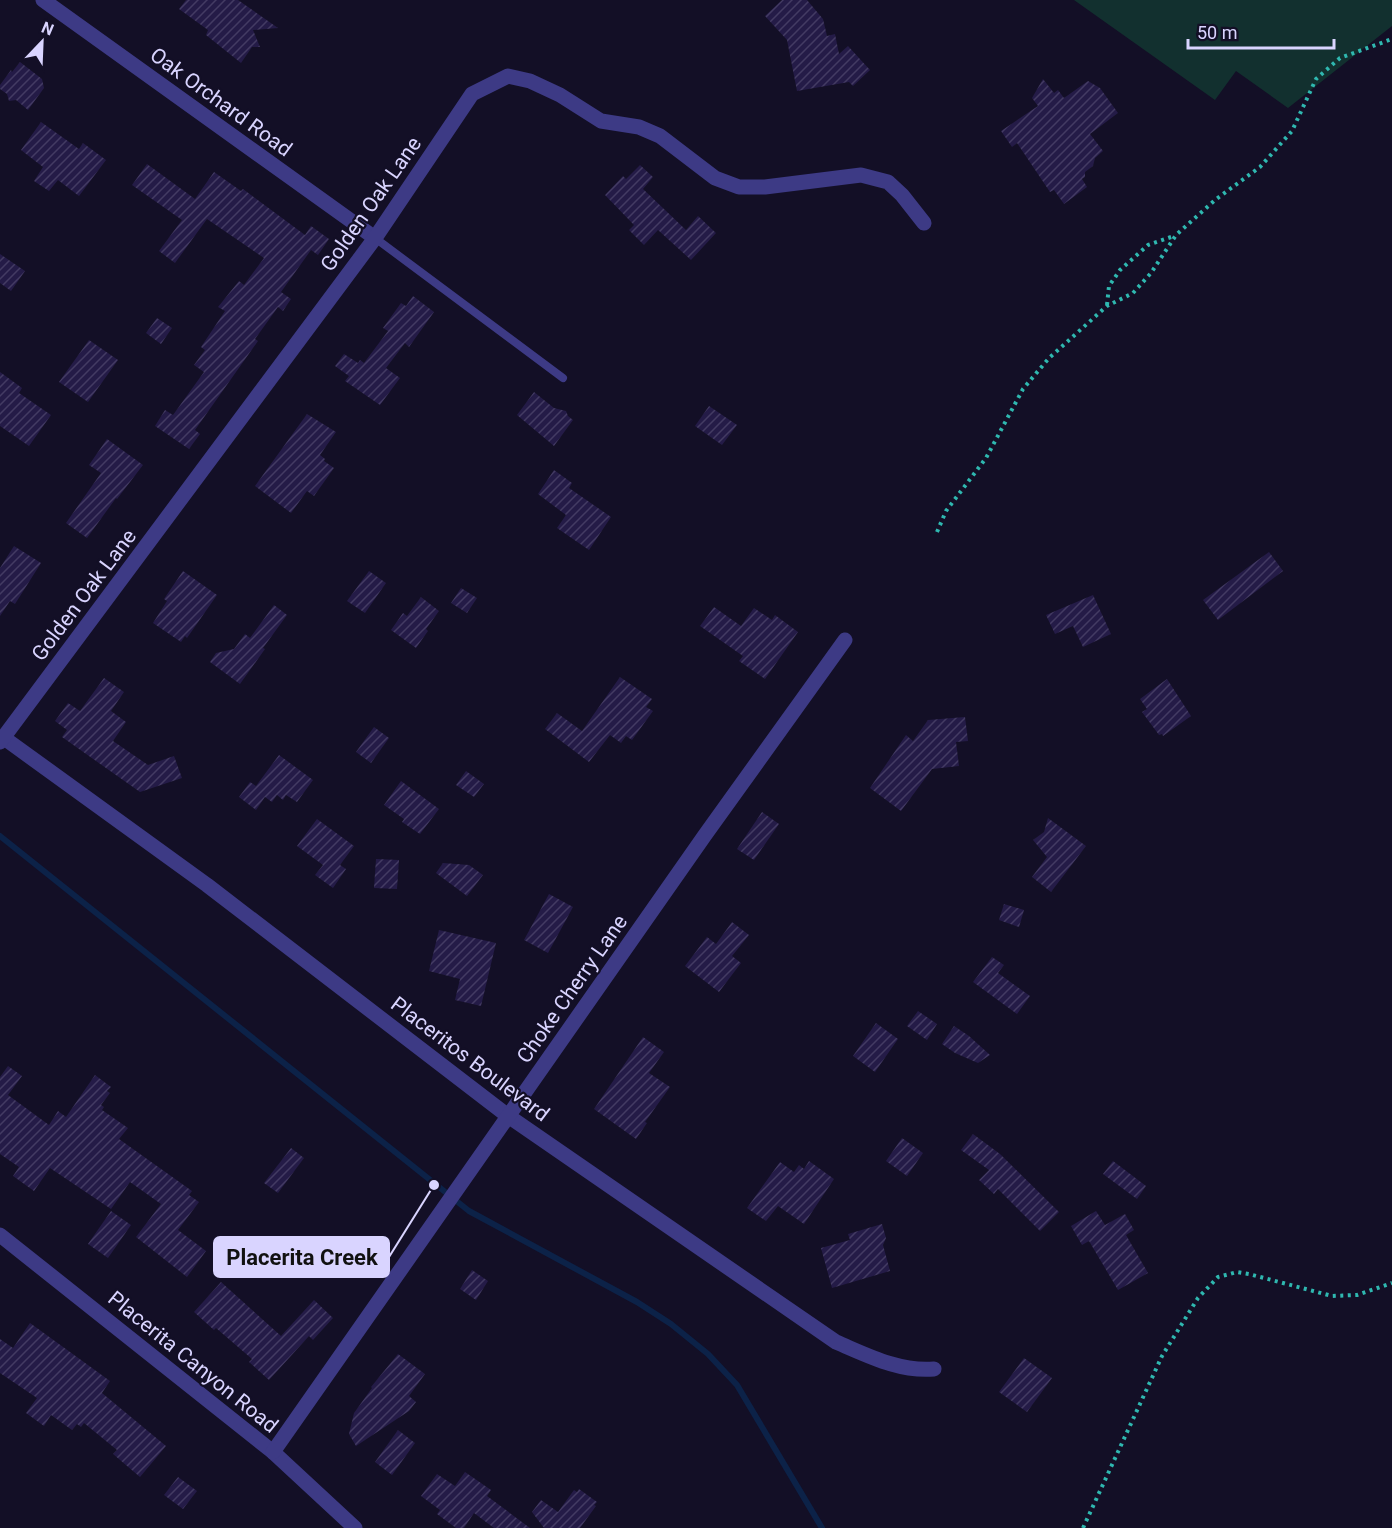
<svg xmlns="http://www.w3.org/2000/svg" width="1392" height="1528" viewBox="0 0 1392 1528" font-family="Roboto,sans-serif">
<defs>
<pattern id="building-hatch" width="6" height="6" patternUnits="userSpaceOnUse" patternTransform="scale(1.5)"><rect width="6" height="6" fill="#241b47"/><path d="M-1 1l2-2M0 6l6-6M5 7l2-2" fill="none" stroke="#433b63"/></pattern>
</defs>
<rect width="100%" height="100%" fill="#130f26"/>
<polygon fill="#12302f" points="1074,0 1392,0 1392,26 1288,108 1236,71 1215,100"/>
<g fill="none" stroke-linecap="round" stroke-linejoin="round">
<polyline stroke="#0c2248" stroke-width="6" points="0,836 469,1211 637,1302 671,1324 708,1354 737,1385 822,1528"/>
</g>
<g fill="url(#building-hatch)">
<polygon points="186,0 238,0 278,28 253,30 260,47 252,47 241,63 206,35 208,30 179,9"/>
<polygon points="782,0 807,0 823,19 827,36 835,34 839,54 848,46 870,70 853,86 849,82 797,91 787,40 765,16"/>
<polygon points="20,62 42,79 44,88 28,110 16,100 9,101 7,94 0,89 0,85 11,70 12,72"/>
<polygon points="1043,79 1054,93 1058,90 1064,98 1088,81 1100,88 1118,113 1090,134 1103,151 1095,158 1093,166 1085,172 1085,177 1082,179 1087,187 1064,204 1054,190 1050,192 1017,143 1012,147 1001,131 1038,106 1032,98"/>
<polygon points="41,122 79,149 83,143 106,160 79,196 58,180 49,191 34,181 43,167 21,150"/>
<polygon points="147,164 195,199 214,172 241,191 243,189 305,235 311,226 329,239 318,255 311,250 281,292 291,299 283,311 278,307 255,339 258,341 195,430 200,434 189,449 155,426 165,410 173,415 204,372 194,365 205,350 201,347 225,311 218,307 239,281 244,285 264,258 207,219 175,263 159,251 182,220 132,185"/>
<polygon points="640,165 653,177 643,189 686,230 698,216 716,233 691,260 658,230 644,245 629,230 634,225 605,195 623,176 626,179"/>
<polygon points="0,254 25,271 11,291 0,283"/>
<polygon points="413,296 434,312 409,347 405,343 386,368 400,378 380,405 345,381 349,376 335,366 344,354 358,363 360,360 364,363 388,331 383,328 401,303 406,306"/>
<polygon points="157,318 172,328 161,344 146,333"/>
<polygon points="89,340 118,360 88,402 59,382"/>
<polygon points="0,372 22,388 19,393 51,415 29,446 0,426"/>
<polygon points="534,392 554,408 566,411 568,416 573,420 554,446 517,415"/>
<polygon points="709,406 737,425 722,445 695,426"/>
<polygon points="307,414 336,432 320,455 325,459 324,461 334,468 314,496 307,491 291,513 255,486"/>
<polygon points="107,439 143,465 117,499 116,498 87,538 66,523 101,473 89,465"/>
<polygon points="554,470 572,483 569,488 611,517 589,550 557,528 566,515 538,494"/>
<polygon points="14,546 41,563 15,604 10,601 0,616 0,568"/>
<polygon points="1269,552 1283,571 1218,620 1203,600"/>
<polygon points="183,571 217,595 187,638 185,636 181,642 153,623 167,601 164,599"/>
<polygon points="369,571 386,583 365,613 347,601"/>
<polygon points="461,588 477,598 467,613 451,603"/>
<polygon points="1093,595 1111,634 1083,647 1073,626 1055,634 1046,615"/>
<polygon points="421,597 439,611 426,629 428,631 416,648 391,630 403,613 407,616"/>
<polygon points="274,605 287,615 263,648 265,649 240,684 210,662 216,653 234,649 245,634 250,638"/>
<polygon points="714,607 741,626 754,608 772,620 775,615 798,632 765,679 739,661 743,656 700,626"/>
<polygon points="620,677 652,699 646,707 653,711 632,740 626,736 621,743 610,735 589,762 545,729 557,713 582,731"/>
<polygon points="104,678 124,692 111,711 126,722 113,741 148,765 174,756 182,778 140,792 62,737 67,730 55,721 68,703 80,711"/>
<polygon points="1167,679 1191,716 1163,736 1162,734 1159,735 1142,712 1147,709 1140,699"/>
<polygon points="965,717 968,741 956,742 959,766 932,769 901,811 870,788 906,735 913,741 928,720"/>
<polygon points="374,727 389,738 371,763 356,752"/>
<polygon points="279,755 313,780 297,802 286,795 283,800 277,795 272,802 265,797 256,810 239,797 250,782 256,786"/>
<polygon points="466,771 484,784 474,797 456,785"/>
<polygon points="401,781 439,809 420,834 402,822 404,819 384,805"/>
<polygon points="762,812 779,824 754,860 737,849"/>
<polygon points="1048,818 1086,846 1051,892 1032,877 1047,857 1033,840 1044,832"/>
<polygon points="317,819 354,846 340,865 346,869 333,888 315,875 323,865 297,846"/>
<polygon points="376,859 399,860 397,889 374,888"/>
<polygon points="443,863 469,865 483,875 467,896 436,873"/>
<polygon points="549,894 573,907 548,953 524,940"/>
<polygon points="1004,904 1024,910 1019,927 999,920"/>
<polygon points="732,922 749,935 732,956 741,963 719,992 685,966 707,937 716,944"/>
<polygon points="439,930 496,943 481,1006 455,1000 460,979 429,971"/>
<polygon points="992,957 1004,965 998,973 1030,996 1017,1014 973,982"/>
<polygon points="918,1011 937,1024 927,1040 907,1026"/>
<polygon points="876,1023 898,1039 875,1072 853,1056"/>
<polygon points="954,1026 969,1036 990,1055 978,1063 955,1053 942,1044"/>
<polygon points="643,1037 664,1052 649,1073 670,1087 645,1122 647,1123 636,1139 594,1109"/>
<polygon points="8,1066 22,1076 8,1095 49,1125 58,1111 66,1117 95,1075 111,1087 107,1091 110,1093 101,1105 104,1107 102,1110 128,1128 119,1139 192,1191 189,1195 199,1202 178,1230 206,1251 187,1277 136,1237 161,1204 130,1182 111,1209 50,1168 34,1191 13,1176 19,1167 0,1154 0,1077"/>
<polygon points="973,1134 1000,1154 1059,1212 1040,1231 998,1189 994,1194 979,1180 989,1170 961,1150"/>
<polygon points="902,1138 923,1153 907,1176 886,1161"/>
<polygon points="291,1148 304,1158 278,1193 264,1183"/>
<polygon points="809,1161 834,1179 804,1224 778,1206 766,1221 747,1208 780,1162 794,1172 799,1165 804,1169"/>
<polygon points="1113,1161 1146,1186 1137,1199 1103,1174"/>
<polygon points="111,1211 131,1225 108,1258 88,1244"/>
<polygon points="1096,1211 1105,1225 1125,1214 1134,1230 1126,1235 1148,1273 1118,1290 1089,1241 1082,1245 1071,1226"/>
<polygon points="882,1224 886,1238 883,1245 890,1271 832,1288 821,1248 850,1240 848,1234"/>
<polygon points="472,1270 488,1281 476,1300 460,1289"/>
<polygon points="221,1282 281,1336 314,1300 333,1318 313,1340 309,1336 269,1380 249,1362 252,1359 216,1328 214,1330 194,1312"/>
<polygon points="30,1323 110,1381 102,1393 166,1446 140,1477 113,1454 117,1450 84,1423 81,1427 77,1424 72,1430 51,1415 44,1426 26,1413 37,1398 0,1373 0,1339 13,1348"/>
<polygon points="398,1354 425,1374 409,1396 416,1402 409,1411 356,1446 349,1434 354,1413 372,1388 371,1387"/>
<polygon points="1024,1358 1052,1378 1027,1412 999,1392"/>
<polygon points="398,1430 415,1443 392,1475 375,1462"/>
<polygon points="465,1472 491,1490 487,1496 530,1528 494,1528 474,1513 464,1528 456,1528 437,1514 440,1510 421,1496 437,1474 455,1486"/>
<polygon points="178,1477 197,1491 183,1509 164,1495"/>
<polygon points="579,1489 597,1502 594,1505 596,1506 580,1528 544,1528 532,1512 541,1500 558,1512 574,1490 577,1492"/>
</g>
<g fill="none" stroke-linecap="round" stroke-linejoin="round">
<g stroke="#2fb8b0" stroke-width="4" stroke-dasharray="3 4.5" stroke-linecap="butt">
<polyline points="1107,305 1109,286 1120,270 1148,245 1174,236"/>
<polyline points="937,532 946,511 986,458 1023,389 1049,358 1107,306 1133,293 1151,273 1176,235 1215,200 1260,167 1292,131 1316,79 1340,58 1392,39"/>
<polyline points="1083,1528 1162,1356 1198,1298 1218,1277 1237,1272 1249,1274 1332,1296 1357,1295 1392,1283"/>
</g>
<polyline stroke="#3d3a85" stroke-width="8" points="375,238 563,378"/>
<g stroke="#3d3a85" stroke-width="15">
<polyline points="43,0 375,238"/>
<path d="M4,738L207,885L508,1116L836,1342C867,1355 899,1372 934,1369"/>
<polyline points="0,742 375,238 472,94 508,76 530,81 560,95 601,121 639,127 660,136 715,178 739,187 765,187 861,175 888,182 902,195 924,223"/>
<polyline points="0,1235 273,1452 355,1528"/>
<polyline points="273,1452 705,835 845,640"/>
</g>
</g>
<g text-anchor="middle" stroke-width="4.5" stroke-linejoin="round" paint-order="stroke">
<g font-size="21" fill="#d9d4ff" stroke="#130f26">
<text transform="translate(221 102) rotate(36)" y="7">Oak Orchard Road</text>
<text transform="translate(371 204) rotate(-55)" y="7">Golden Oak Lane</text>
<text transform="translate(84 595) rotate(-53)" y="7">Golden Oak Lane</text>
<text transform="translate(572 989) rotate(-55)" y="7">Choke Cherry Lane</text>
<text transform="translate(470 1059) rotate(37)" y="7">Placeritos Boulevard</text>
<text transform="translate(193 1362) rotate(39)" y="7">Placerita Canyon Road</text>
</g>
</g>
<path fill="none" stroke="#d9d4ff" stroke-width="2" d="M434 1185L389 1257"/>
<circle fill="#d9d4ff" stroke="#130f26" stroke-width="2" cx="434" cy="1185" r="6"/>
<rect fill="#d9d4ff" stroke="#d9d4ff" stroke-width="2" x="214" y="1237" width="175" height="40" rx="6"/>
<g font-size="22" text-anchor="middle" font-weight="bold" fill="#111">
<text x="302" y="1265">Placerita Creek</text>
</g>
<g transform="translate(42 42) rotate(23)" stroke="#130f26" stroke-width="4.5" paint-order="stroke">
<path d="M0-4.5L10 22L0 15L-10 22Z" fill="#d9d4ff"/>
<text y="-9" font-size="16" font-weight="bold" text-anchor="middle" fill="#d9d4ff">N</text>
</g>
<path d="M1188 39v9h146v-9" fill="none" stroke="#d9d4ff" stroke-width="3"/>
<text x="1197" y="39" font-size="18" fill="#d9d4ff" stroke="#130f26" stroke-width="4.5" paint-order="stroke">50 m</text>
</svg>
